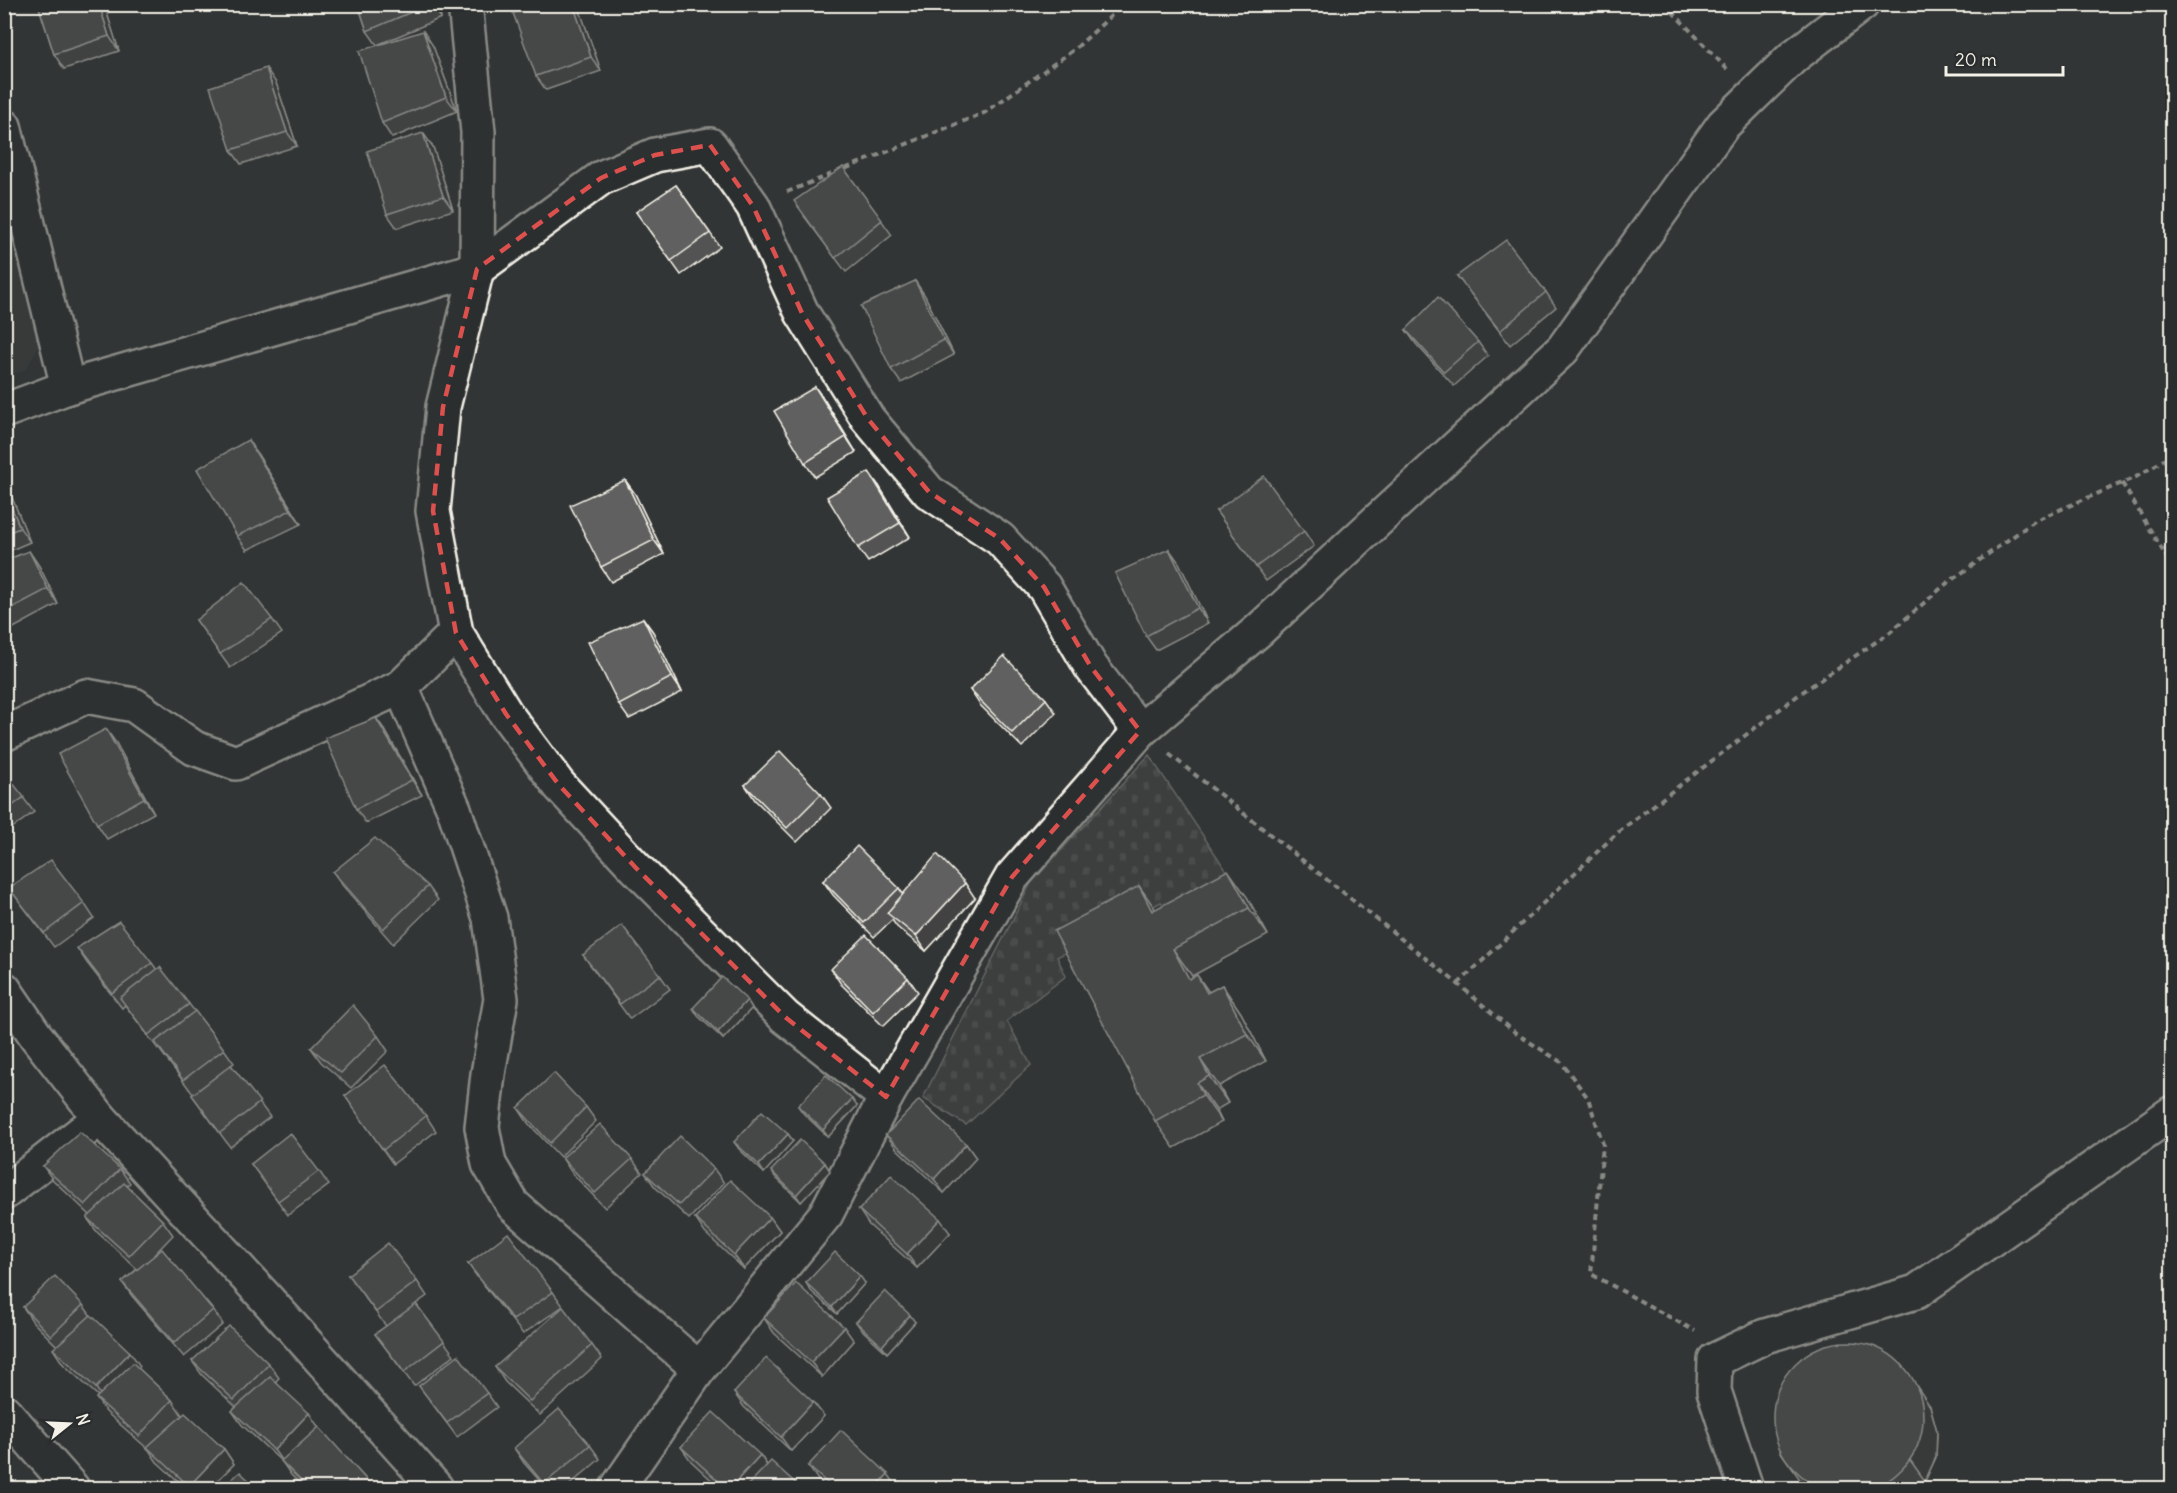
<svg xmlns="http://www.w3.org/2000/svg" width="2177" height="1493" viewBox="0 0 2177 1493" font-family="Delius,sans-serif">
<defs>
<pattern id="cemetery-stones" width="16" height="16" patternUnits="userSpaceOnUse" patternTransform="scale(1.5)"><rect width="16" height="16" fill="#4b4d4c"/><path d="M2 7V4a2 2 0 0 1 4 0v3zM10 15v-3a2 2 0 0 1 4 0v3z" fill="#666766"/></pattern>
</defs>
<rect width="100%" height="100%" fill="#323535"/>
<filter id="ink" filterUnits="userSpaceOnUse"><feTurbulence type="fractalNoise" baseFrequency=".0167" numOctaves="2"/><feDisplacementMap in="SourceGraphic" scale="12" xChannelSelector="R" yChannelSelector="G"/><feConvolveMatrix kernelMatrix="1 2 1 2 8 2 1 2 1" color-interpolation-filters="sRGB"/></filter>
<g filter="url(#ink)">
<polygon fill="#404242" points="4,212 39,346 26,369 5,378"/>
<polygon fill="url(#cemetery-stones)" stroke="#a09f9a" stroke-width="1.5" points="1149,755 1232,879 1174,916 1161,902 1057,957 1066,976 1007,1021 1031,1065 966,1125 923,1098 1031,883"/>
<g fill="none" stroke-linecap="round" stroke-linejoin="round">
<g stroke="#f4f1e8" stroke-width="38">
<g id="street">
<polyline points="465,4 478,132 477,269 443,407 433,511 456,633 506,714 559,785 636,868 785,1017 886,1097"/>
<polyline points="4,126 68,387"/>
<polyline points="4,411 68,387 477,269 601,178 655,155 710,145 753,206 802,313 868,419 929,492 1000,539 1044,587 1091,667 1140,731"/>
<polyline points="401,687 454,809 490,918 501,999 488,1074 482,1127 489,1164 513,1205 699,1369"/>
<polyline points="4,734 86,696 134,705 194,748 236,763 401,687 456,633"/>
<polyline points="4,989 36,1036 100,1118 265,1297 436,1488"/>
<polyline points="4,1193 100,1118"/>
<polyline points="4,1411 72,1488"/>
<polyline points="617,1488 699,1369 826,1214 886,1097 1012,877 1140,731 1259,630 1563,349 1723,125 1793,57 1862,4"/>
<polyline points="1746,1488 1714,1391 1715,1360 1765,1336 1916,1292 2172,1113"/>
</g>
</g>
<g stroke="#f4f1e8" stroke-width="4" stroke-dasharray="6 4.5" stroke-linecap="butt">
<polyline points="1665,4 1727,69"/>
<polyline points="787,192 984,113 1075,49 1124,4"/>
<polyline points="2122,483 2172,566"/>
<polyline points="1169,754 1458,984 1517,1034 1561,1062 1588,1098 1603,1144 1591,1274 1695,1331"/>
<polyline points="1458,984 1617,833 1801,693 1889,633 1946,584 2036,520 2136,477 2172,455"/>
</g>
<use href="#street" stroke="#2a2d2e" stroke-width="33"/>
</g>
<g fill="#525352" stroke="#f4f1e8" stroke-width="1.5">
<polygon points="38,4 104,4 119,51 64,69 54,54"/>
<polygon points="358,4 436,4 441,18 377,45 367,31"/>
<polygon points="538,4 576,4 579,8 601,71 546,90 536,76"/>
<polygon points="423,31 433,46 457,111 392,138 382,123"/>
<polygon points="276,83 297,146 241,164 231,150"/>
<polygon points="423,133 433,147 453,210 397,228 387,214"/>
<polygon points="843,167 892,235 846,272 804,216"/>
<polygon points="676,185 720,247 681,275 636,212"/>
<polygon points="1457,276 1546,292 1556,307 1510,345"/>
<polygon points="915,281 925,296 954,355 901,383 891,369"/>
<polygon points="1406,330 1478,342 1488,356 1454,386 1416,344"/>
<polygon points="815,387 825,401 856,452 815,477 805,463"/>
<polygon points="258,455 301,524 247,550 237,536"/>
<polygon points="4,478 30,542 4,553"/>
<polygon points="625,480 635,494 664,554 611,582 601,567"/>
<polygon points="879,486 910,537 868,562 858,548"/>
<polygon points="1216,511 1304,531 1314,546 1266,581"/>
<polygon points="1169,549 1179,563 1208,623 1156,650 1146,636"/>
<polygon points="29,551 39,566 58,604 6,632 4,630 4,561"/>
<polygon points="643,618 653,632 682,692 629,719 619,705"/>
<polygon points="272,619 282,633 230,668 196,620"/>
<polygon points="970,690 1046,699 1056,713 1022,747 980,705"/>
<polygon points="376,718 386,732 422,795 366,823 356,809"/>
<polygon points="116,743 154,813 107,839 97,824"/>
<polygon points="4,772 34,812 4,834"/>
<polygon points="745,785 821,794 831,808 797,842 755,800"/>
<polygon points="333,872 428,886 438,900 393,944 343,886"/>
<polygon points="823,881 899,888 903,894 975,898 926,951 897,927 892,920 874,937 833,895"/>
<polygon points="1139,886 1155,909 1247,897 1268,935 1192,976 1209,992 1222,985 1241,1013 1266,1061 1219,1086 1228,1103 1216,1110 1222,1122 1174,1148 1155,1121"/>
<polygon points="9,888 84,903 94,918 54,947"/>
<polygon points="77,948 152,963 157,970 189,1004 224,1049 234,1063 231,1065 270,1117 230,1147 192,1095 193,1094 159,1049 158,1049 125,1005 122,1008 87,963"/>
<polygon points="583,955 660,975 670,989 630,1019"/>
<polygon points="831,969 908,978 918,992 883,1026 841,984"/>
<polygon points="747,1000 752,1008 723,1039 698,1016 693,1008"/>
<polygon points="378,1036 388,1051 351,1088 321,1062 311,1048"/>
<polygon points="345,1096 426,1116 436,1131 393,1164"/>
<polygon points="798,1106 857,1106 828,1137 803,1113"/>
<polygon points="586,1107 596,1121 560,1157 528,1123 518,1108"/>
<polygon points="788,1134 793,1141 764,1173 739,1149 734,1142"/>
<polygon points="886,1135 966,1144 976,1158 944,1193 897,1149"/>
<polygon points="562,1158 632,1159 642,1173 605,1208 572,1173"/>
<polygon points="825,1163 830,1171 801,1202 776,1178 771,1171"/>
<polygon points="251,1164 319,1171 329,1185 288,1215"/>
<polygon points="43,1166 120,1169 130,1183 127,1186 163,1221 173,1235 154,1255 213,1310 223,1324 184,1357 132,1296 122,1282 137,1269 97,1232 87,1218 90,1215 53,1180"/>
<polygon points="714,1169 724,1183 689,1219 655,1187 645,1173"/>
<polygon points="859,1210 950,1233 917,1268 869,1225"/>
<polygon points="770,1217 780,1231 744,1269 705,1233 695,1218"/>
<polygon points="468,1264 553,1292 563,1306 523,1334 478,1278"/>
<polygon points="348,1275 417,1281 427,1296 416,1304 454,1355 414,1386 375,1334 386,1326"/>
<polygon points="806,1283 865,1283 837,1314 811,1291"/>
<polygon points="83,1305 91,1316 140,1366 138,1368 172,1400 182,1415 224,1449 234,1464 210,1488 186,1488 157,1462 149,1450 106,1412 96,1398 98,1396 63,1364 53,1349 57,1346 33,1322 23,1307"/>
<polygon points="764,1318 854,1341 822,1377 774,1333"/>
<polygon points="856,1322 915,1322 887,1353 861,1329"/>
<polygon points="592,1345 602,1359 540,1415 505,1382 495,1367"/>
<polygon points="192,1361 269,1364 279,1378 275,1382 318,1427 374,1488 304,1488 291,1475 282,1462 242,1425 232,1411 236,1407 202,1375"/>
<polygon points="419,1386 487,1393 497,1407 457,1437"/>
<polygon points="734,1393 813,1402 824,1416 791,1451 744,1407"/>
<polygon points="1930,1406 1937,1431 1936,1457 1925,1481 1918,1488 1806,1488 1780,1451"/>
<polygon points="590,1445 600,1459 566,1488 546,1488 524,1463 514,1448"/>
<polygon points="681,1447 760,1455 767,1465 801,1488 720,1488 691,1461"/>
<polygon points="808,1466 898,1488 828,1488 818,1480"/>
</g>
<g fill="#424342" stroke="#f4f1e8" stroke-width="1.5">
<polygon points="99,4 104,4 119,51 109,36"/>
<polygon points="431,4 436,4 441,18"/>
<polygon points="573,4 576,4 579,8 601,71 591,57"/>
<polygon points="423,31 433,46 457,111 446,97"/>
<polygon points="266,68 276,83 297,146 287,132"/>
<polygon points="423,133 433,147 453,210 443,196"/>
<polygon points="915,281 925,296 954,355 944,340"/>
<polygon points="815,387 825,401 856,452 846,437"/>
<polygon points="248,440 258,455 301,524 291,510"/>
<polygon points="869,472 879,486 910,537 900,523"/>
<polygon points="4,478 30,542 20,528 4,489"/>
<polygon points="625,480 635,494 664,554 654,540"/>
<polygon points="1169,549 1179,563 1208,623 1198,608"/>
<polygon points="29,551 39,566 58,604 48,589"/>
<polygon points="643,618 653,632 682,692 672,677"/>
<polygon points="376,718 386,732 422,795 412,780"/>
<polygon points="106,729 116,743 154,813 144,798"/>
<polygon points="1228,870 1247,897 1268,935 1249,908"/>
<polygon points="965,883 975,898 926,951 916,936"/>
<polygon points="1139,886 1158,913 1152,911"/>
<polygon points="1173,949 1192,976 1208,1006 1189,979"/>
<polygon points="1197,975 1216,1002 1207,993"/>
<polygon points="1222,985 1241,1013 1266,1061 1247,1034"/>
<polygon points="747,1000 752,1008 723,1039 718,1032"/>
<polygon points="1200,1059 1219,1086 1228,1103 1209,1076"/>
<polygon points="1197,1083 1216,1110 1222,1122 1203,1095"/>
<polygon points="852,1099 857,1106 828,1137 823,1130"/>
<polygon points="788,1134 793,1141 764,1173 759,1165"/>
<polygon points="966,1144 976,1158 944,1193 934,1179"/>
<polygon points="825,1163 830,1171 801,1202 796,1195"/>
<polygon points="770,1217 780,1231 744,1269 734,1255"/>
<polygon points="940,1219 950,1233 917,1268 907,1254"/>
<polygon points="860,1276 865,1283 837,1314 832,1307"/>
<polygon points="910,1315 915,1322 887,1353 882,1346"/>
<polygon points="844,1327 854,1341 822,1377 811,1362"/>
<polygon points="130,1352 140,1366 106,1403 96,1388"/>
<polygon points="1903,1366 1930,1406 1937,1431 1936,1457 1925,1481 1910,1460"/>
<polygon points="813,1402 824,1416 791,1451 781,1437"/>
<polygon points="309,1413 319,1428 284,1464 274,1450"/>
<polygon points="224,1449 234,1464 210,1488 191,1488 189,1486"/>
<polygon points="760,1455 770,1470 753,1488 730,1488"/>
<polygon points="888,1474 898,1488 875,1488"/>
</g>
<g fill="#5f605f" stroke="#f4f1e8" stroke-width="1.5">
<polygon points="38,4 99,4 109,36 54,54"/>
<polygon points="358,4 430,4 367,31"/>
<polygon points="538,4 573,4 591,57 536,76 513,13"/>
<polygon points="423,31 446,97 382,123 359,51"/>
<polygon points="266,68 287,132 231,150 210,87"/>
<polygon points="423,133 443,196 387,214 367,151"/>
<polygon points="843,167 882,220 835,258 794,201"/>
<polygon points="676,185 710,233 671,261 636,212"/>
<polygon points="1506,240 1546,292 1500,331 1457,276"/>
<polygon points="915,281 944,340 891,369 861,306"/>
<polygon points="1438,297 1478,342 1444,372 1406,330"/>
<polygon points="815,387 846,437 805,463 774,411"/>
<polygon points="248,440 291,510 237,536 197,469"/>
<polygon points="869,472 900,523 858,548 827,497"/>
<polygon points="1264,476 1304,531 1256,567 1216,511"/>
<polygon points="625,480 654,540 601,567 570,505"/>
<polygon points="4,489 20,528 4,534"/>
<polygon points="1169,549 1198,608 1146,636 1115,573"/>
<polygon points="29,551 48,589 4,612 4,561"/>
<polygon points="244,582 272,619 220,654 196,620"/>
<polygon points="643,618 672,677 619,705 588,642"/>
<polygon points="1004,656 1046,699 1012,733 970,690"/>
<polygon points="376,718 412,780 356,809 325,738"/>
<polygon points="106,729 144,798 97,824 58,754"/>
<polygon points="780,751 821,794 787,828 745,785"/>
<polygon points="4,772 24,797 4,812"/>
<polygon points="375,838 428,886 383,929 333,872"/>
<polygon points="857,846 899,888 864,923 823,881"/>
<polygon points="937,854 965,883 916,936 887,913"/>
<polygon points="51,860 84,903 44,933 9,888"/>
<polygon points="1228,870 1249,908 1173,949 1189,979 1197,975 1207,993 1222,985 1247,1034 1200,1059 1209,1076 1197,1083 1203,1095 1155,1121 1054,931 1139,886 1152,911"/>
<polygon points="119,921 152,963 112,993 77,948"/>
<polygon points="622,925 660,975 620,1004 583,955"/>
<polygon points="866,935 908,978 873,1012 831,969"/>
<polygon points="160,967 189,1004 148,1035 120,998"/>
<polygon points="722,977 747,1000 718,1032 693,1008"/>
<polygon points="353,1005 378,1036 341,1073 311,1048"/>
<polygon points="195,1011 224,1049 183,1080 155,1042"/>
<polygon points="231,1065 260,1102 220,1133 192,1095"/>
<polygon points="385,1065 426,1116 383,1150 345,1096"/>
<polygon points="554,1073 586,1107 550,1143 518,1108"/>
<polygon points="826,1075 852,1099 823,1130 798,1106"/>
<polygon points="919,1100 966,1144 934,1179 886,1135"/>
<polygon points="762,1111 788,1134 759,1165 734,1142"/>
<polygon points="600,1124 632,1159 595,1193 562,1158"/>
<polygon points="80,1132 120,1169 85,1205 43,1166"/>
<polygon points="290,1133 319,1171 278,1201 251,1164"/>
<polygon points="680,1136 714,1169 679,1205 645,1173"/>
<polygon points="800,1140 825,1163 796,1195 771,1171"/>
<polygon points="891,1175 940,1219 907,1254 859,1210"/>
<polygon points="730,1180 770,1217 734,1255 695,1218"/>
<polygon points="124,1183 163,1221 129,1256 87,1218"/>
<polygon points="508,1233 553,1292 513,1320 468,1264"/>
<polygon points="388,1243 417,1281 376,1312 348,1275"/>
<polygon points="162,1249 213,1310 174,1343 122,1282"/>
<polygon points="835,1252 860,1276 832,1307 806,1283"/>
<polygon points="55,1276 83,1305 51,1336 23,1307"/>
<polygon points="796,1283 844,1327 811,1362 764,1318"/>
<polygon points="885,1291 910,1315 882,1346 856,1322"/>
<polygon points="416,1304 444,1341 404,1372 375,1334"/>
<polygon points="563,1307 592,1345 530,1401 495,1367"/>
<polygon points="91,1315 130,1352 96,1388 53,1349"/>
<polygon points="229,1326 269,1364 234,1400 192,1361"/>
<circle cx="1848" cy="1417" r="75"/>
<polygon points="458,1355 487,1393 447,1423 419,1386"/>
<polygon points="766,1358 813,1402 781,1437 734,1393"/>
<polygon points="133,1363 172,1400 139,1436 96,1398"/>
<polygon points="270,1377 309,1413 274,1450 232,1411"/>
<polygon points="559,1409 590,1445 544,1484 514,1448"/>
<polygon points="713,1412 760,1455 730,1488 726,1488 681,1447"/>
<polygon points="185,1413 224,1449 189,1486 147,1447"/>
<polygon points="319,1427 372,1486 369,1488 308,1488 281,1461"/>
<polygon points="841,1430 888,1474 875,1488 833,1488 808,1466"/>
<polygon points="771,1461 801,1488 745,1488"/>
<polygon points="240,1472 257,1488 222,1488"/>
<polygon points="4,1483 8,1486 6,1488 4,1488"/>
</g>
</g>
<path d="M0 0H2177V1493H0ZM710,145L753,206L802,313L868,419L929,492L1000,539L1044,587L1091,667L1140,731L1012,877L886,1097L785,1017L636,868L559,785L506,714L456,633L433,511L443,407L477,269L601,178L655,155Z" fill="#323535" fill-opacity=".55" fill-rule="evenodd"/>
<path fill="none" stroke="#dc504e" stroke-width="4.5" stroke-dasharray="12 8" stroke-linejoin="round" d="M710,145L753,206L802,313L868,419L929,492L1000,539L1044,587L1091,667L1140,731L1012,877L886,1097L785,1017L636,868L559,785L506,714L456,633L433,511L443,407L477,269L601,178L655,155Z"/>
<rect width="2177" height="1493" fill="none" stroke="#2a2d2e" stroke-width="24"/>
<rect x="12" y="12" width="2153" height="1469" fill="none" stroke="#f4f1e8" stroke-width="2" filter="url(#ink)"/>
<g transform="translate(69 1424) rotate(72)" stroke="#2a2d2e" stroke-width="4.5" paint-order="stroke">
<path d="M0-4.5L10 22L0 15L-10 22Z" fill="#f4f1e8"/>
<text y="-9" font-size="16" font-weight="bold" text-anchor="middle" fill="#f4f1e8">N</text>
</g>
<path d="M1946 66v9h117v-9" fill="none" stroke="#f4f1e8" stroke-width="3"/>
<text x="1955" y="66" font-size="18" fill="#f4f1e8" stroke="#2a2d2e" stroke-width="4.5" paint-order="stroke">20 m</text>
</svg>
